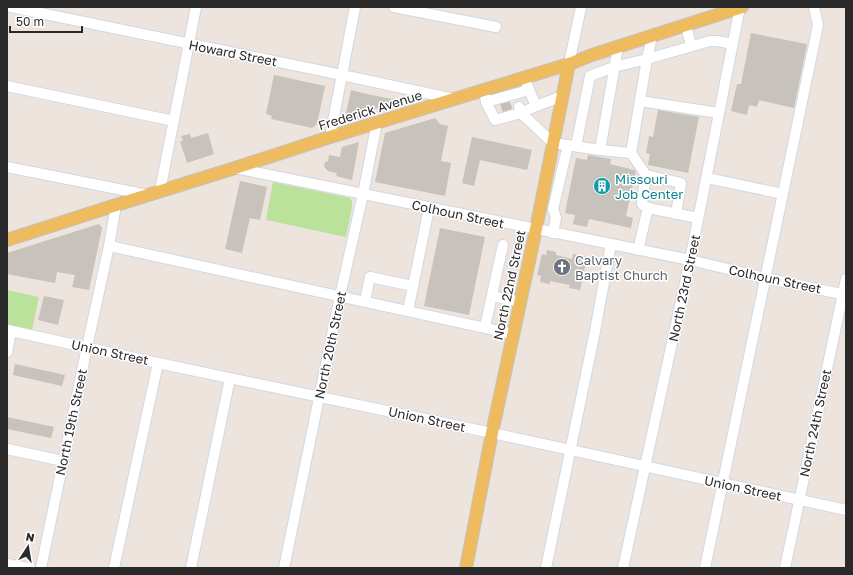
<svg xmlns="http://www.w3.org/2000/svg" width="853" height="575" viewBox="0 0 853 575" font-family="'Golos Text',sans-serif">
<rect width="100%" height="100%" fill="#ece4dd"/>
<g fill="#bbe29a">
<polygon points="273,182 350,198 352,202 352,207 346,237 266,220"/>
<polygon points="7,290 39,297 32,330 7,324"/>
</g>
<g fill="#c7c2bb">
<polygon points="751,33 807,44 794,108 759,100 757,107 749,105 747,115 731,111 737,84 741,84"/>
<polygon points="274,75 325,86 317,124 312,128 271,119 272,116 266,114"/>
<polygon points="351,90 367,94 401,101 345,118"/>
<polygon points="658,110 699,117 688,173 648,165 650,154 646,153 649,136 653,137"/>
<polygon points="435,118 440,124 448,126 441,161 451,163 445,196 375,182 385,133"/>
<polygon points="208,133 214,154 187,163 180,141 183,141 181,136 190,134 191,138"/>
<polygon points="472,137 532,150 527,170 480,160 474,186 462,183"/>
<polygon points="359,142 352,180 336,176 337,173 328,171 324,167 325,162 328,161 329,155 340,157 342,147"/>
<polygon points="588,155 611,159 610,164 634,170 636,171 626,216 633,218 631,228 589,219 587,227 573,224 575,215 565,213 576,158 587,160"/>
<polygon points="240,181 267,187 260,220 250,218 242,253 225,249"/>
<polygon points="99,224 102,228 89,290 72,287 75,275 57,272 55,283 7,274 7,253"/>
<polygon points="440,228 485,237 469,315 424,306"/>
<polygon points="547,250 556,252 556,255 572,259 573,254 587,257 580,290 569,288 570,285 550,281 550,284 540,282 541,276 537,275 542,254 546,255"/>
<polygon points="44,296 64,300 58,325 38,320"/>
<polygon points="15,364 65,375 62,386 13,375"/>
<polygon points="7,417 54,427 51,438 7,429"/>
</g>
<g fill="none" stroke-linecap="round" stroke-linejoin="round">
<polyline stroke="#c5bfb9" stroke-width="10" stroke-dasharray="10 5" stroke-linecap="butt" points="504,101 508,111"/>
<g stroke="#d2d7e3" stroke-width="12">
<g id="minor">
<polyline points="11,7 342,75 454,99"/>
<polyline points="394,7 496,27"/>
<polyline points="686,25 691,46"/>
<polyline points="569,64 581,7"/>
<polyline points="7,86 174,121"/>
<polyline points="484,90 486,102 495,120 521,113 536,106 529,90 525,78"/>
<polyline points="640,101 719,113"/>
<polyline points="486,102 529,90"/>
<polyline points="536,106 563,96"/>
<polyline points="519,107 521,113 553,143 600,150 618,47"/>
<polyline points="330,137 355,7"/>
<polyline points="576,146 590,76 614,67 647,59 652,36"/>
<polyline points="600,150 631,153 647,59 710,41 717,41 733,44"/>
<polyline points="631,153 646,175"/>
<polyline points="7,167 148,195"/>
<polyline points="235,168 690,260 765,278 846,295"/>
<polyline points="707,178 783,194"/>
<polyline points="160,191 196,7"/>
<polyline points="648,208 642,204 642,201 646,175 681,183 676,214"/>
<polyline points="553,233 556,218 553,209 568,145"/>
<polyline points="109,246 513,334"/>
<polyline points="638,250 648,208 698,218"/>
<polyline points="492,296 520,302"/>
<polyline points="365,301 370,277 413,286"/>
<polyline points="408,311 429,208"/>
<polyline points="485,327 503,245"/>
<polyline points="7,330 158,363 492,433 846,510"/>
<polyline points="7,352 11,331"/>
<polyline points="7,449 63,461"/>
<polyline points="7,564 28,568"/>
<polyline points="41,568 87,347 109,246 116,205"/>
<polyline points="114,568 158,363"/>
<polyline points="191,568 230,378"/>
<polyline points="284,568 340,296 363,194 377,122"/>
<polyline points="546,568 595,331 611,244"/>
<polyline points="623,568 690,260 740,7"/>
<polyline points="705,568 818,25 814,7"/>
<polyline points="785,568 846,279"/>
</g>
</g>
<g stroke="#c3c3c3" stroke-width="14">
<g id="major">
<polyline points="7,240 116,205 235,168 330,137 569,64 592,55 742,7"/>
<polyline points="466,568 492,433 536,229 569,64"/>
</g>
</g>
<use href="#minor" stroke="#fff" stroke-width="10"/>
<use href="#major" stroke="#eebc5f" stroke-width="12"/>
</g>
<defs>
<g id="building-disc" transform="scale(0.9)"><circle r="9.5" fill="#0f9aa8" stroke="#fff"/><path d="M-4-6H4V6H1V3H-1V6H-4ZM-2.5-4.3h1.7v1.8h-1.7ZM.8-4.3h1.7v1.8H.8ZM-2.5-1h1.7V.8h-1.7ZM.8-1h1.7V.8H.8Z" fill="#fff"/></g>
<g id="church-disc" transform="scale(0.9)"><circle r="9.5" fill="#6b7280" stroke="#fff"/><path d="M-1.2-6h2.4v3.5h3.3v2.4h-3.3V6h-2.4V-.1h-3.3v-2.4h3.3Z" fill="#fff"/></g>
</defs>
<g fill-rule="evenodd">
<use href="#building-disc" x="602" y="186"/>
<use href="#church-disc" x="562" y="267"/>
</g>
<g text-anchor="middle" stroke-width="3" stroke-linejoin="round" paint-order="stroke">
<g font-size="13" fill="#2a2a2a" stroke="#fff">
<text transform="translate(233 53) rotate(11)" y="5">Howard Street</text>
<text transform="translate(370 110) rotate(-17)" y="5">Frederick Avenue</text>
<text transform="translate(458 214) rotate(12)" y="5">Colhoun Street</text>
<text transform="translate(775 279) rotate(12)" y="5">Colhoun Street</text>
<text transform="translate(509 285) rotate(-78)" y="5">North 22nd Street</text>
<text transform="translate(684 288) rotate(-78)" y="5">North 23rd Street</text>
<text transform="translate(330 345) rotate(-78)" y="5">North 20th Street</text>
<text transform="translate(110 352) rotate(12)" y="5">Union Street</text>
<text transform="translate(427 419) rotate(12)" y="5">Union Street</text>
<text transform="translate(71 422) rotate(-78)" y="5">North 19th Street</text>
<text transform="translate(815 423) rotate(-78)" y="5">North 24th Street</text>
<text transform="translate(743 488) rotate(12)" y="5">Union Street</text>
</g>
<g font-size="13" fill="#0d838f" stroke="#fff" text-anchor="start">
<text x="615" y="184">Missouri<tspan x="615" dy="15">Job Center</tspan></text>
</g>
<g font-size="13" fill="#5b616d" stroke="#fff" text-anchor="start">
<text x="575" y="265">Calvary<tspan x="575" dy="15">Baptist Church</tspan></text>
</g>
</g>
<rect width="853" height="575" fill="none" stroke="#2a2a2a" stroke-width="16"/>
<g transform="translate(28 547) rotate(12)" stroke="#ffffff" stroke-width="3" paint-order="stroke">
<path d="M0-3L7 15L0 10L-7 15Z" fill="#2a2a2a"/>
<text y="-6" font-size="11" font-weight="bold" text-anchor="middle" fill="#2a2a2a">N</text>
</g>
<path d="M10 26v6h72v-6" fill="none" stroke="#2a2a2a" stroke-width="2"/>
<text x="16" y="26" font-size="12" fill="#2a2a2a" stroke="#ffffff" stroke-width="3" paint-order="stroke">50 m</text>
</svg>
